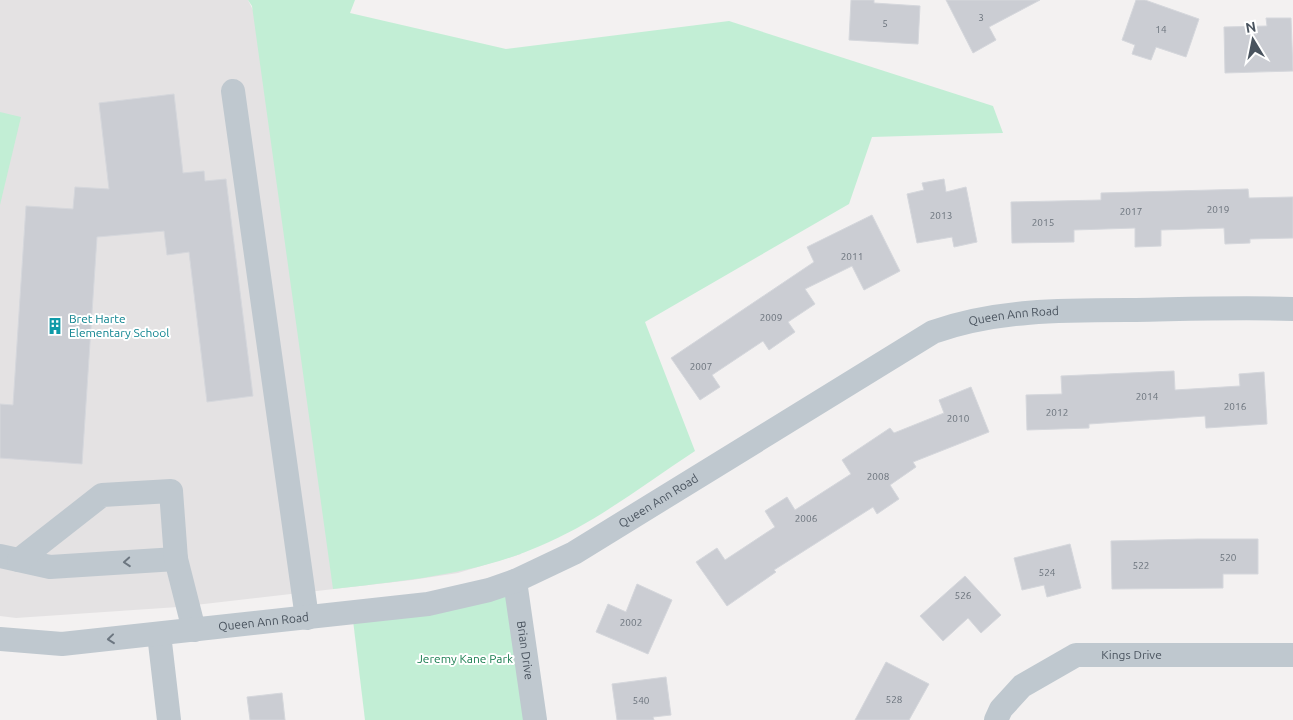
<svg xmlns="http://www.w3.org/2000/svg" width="1293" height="720" viewBox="0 0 1293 720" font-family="Ubuntu,sans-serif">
<rect width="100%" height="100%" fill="#f3f1f1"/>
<polygon fill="#e4e2e3" points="0,0 248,0 521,554 458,573 412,580 178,607 16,618 0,616"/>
<g fill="#c2eed5">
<path d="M248,0H355L350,13L506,49L729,21L993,106L1003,133L872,137L849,204L645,322L695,451C645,484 595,523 540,546C474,575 403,581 333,589L252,6Z"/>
<polygon points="0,112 21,117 0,205"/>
<polygon points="515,581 535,720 365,720 352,612"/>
</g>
<g fill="#cbcdd3" stroke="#d5d7dc">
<polygon points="851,0 874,0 874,3 920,6 918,44 849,40"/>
<polygon points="946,0 1040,0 989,27 996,40 973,53"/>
<polygon points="1136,0 1145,0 1199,19 1186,57 1156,47 1151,60 1132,54 1135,45 1122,40"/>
<polygon points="1266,18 1291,18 1293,71 1225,73 1224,27 1267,26"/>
<polygon points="174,94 183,173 204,171 205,181 226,179 253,396 207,402 189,252 167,255 164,231 97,237 82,464 0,458 0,404 13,405 26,206 73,209 75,187 109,189 99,103"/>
<polygon points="944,179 946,192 966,187 977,242 954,247 952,237 917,243 907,194 924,190 922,183"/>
<polygon points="1248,189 1249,198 1293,197 1293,238 1250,239 1250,243 1225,244 1224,228 1161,230 1161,246 1135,247 1135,228 1074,230 1074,242 1012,243 1011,202 1101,200 1101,193"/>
<polygon points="872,215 900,271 864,290 852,266 805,289 815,304 788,322 795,332 769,350 763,341 712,375 720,387 700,400 671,358 814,262 807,247"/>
<polygon points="1174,371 1175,390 1240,386 1239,374 1264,372 1267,424 1206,428 1205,416 1089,424 1089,428 1027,430 1026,395 1062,394 1061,376"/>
<polygon points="971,387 989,432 913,462 916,467 890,485 899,499 877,514 873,507 774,570 776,572 727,606 696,562 717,548 725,560 775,527 765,511 787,497 795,510 851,474 842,460 890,428 894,433 944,413 939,400"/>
<polygon points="1198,539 1258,539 1258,574 1223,574 1223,588 1112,589 1111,541"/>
<polygon points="1070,544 1081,588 1047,597 1044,585 1022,590 1014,558"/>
<polygon points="965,576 1001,615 981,633 968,618 943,641 920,616"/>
<polygon points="637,584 672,600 648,654 596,632 608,604 626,612"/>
<polygon points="886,662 929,684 909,720 855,720"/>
<polygon points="666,677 671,715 653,717 654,720 617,720 612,684"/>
<polygon points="282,693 285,720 250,720 247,697"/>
</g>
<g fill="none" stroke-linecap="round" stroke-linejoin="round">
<g stroke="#bfc8cf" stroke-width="24">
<polyline points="233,91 307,618"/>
<polyline points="0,556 50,567 176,559"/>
<polyline points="19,560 102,495 171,491 176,559 194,630"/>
<path id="s1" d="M515,581L535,720"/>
<polyline points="159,634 169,720"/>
<path id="s2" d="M0,639L62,644L428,604L489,590L515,581L574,553L933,332C998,309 1068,310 1136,310C1189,309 1241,307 1293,309"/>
<path id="s3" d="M996,720L1001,709L1022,686L1076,655H1293"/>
</g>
</g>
<defs><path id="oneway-chevron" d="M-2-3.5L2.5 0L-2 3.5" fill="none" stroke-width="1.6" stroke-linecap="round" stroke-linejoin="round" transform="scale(1.25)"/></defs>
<g stroke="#6c7680">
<use href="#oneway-chevron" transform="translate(127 562) rotate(176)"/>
<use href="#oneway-chevron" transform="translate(111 639) rotate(174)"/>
</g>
<defs>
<g id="building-bare" transform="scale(1.35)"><path d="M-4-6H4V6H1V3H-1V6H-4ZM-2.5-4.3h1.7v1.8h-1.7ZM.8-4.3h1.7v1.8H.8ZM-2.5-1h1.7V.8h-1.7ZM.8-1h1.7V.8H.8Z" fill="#0f9aa8" stroke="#fff" stroke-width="2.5" paint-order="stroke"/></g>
</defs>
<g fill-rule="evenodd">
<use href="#building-bare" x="55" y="326"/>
</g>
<g text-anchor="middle" stroke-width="4" stroke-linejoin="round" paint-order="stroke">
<g font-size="10" fill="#6a727b">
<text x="981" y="21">3</text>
<text x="885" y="27">5</text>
<text x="1161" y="33">14</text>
<text x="1218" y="213">2019</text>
<text x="1131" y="215">2017</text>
<text x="941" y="219">2013</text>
<text x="1043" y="226">2015</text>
<text x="852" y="260">2011</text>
<text x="771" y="321">2009</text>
<text x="701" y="370">2007</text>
<text x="1147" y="400">2014</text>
<text x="1235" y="410">2016</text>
<text x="1057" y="416">2012</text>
<text x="958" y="422">2010</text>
<text x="878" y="480">2008</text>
<text x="806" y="522">2006</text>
<text x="1228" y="561">520</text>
<text x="1141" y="569">522</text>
<text x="1047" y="576">524</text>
<text x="963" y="599">526</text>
<text x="631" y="626">2002</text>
<text x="894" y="703">528</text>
<text x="641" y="704">540</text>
</g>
<g font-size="12" fill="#49535e" stroke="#fff">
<text dy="4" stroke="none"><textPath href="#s2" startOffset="1090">Queen Ann Road</textPath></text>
<text dy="4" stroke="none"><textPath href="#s2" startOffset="685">Queen Ann Road</textPath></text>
<text dy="4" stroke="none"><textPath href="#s2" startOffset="265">Queen Ann Road</textPath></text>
<text dy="4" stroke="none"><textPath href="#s1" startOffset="70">Brian Drive</textPath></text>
<text dy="4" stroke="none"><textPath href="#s3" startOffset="161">Kings Drive</textPath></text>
</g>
<g font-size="12" fill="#0d838f" stroke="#fff" text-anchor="start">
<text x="69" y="323">Bret Harte<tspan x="69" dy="14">Elementary School</tspan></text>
</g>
<g font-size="12" fill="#1b7e51" stroke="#fff">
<text x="465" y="663">Jeremy Kane Park</text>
</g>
</g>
<g transform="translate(1253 40) rotate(350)" stroke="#ffffff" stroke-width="4" paint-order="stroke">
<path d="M0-4L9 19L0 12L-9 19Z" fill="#49535e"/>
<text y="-8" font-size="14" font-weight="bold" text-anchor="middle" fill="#49535e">N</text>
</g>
</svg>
